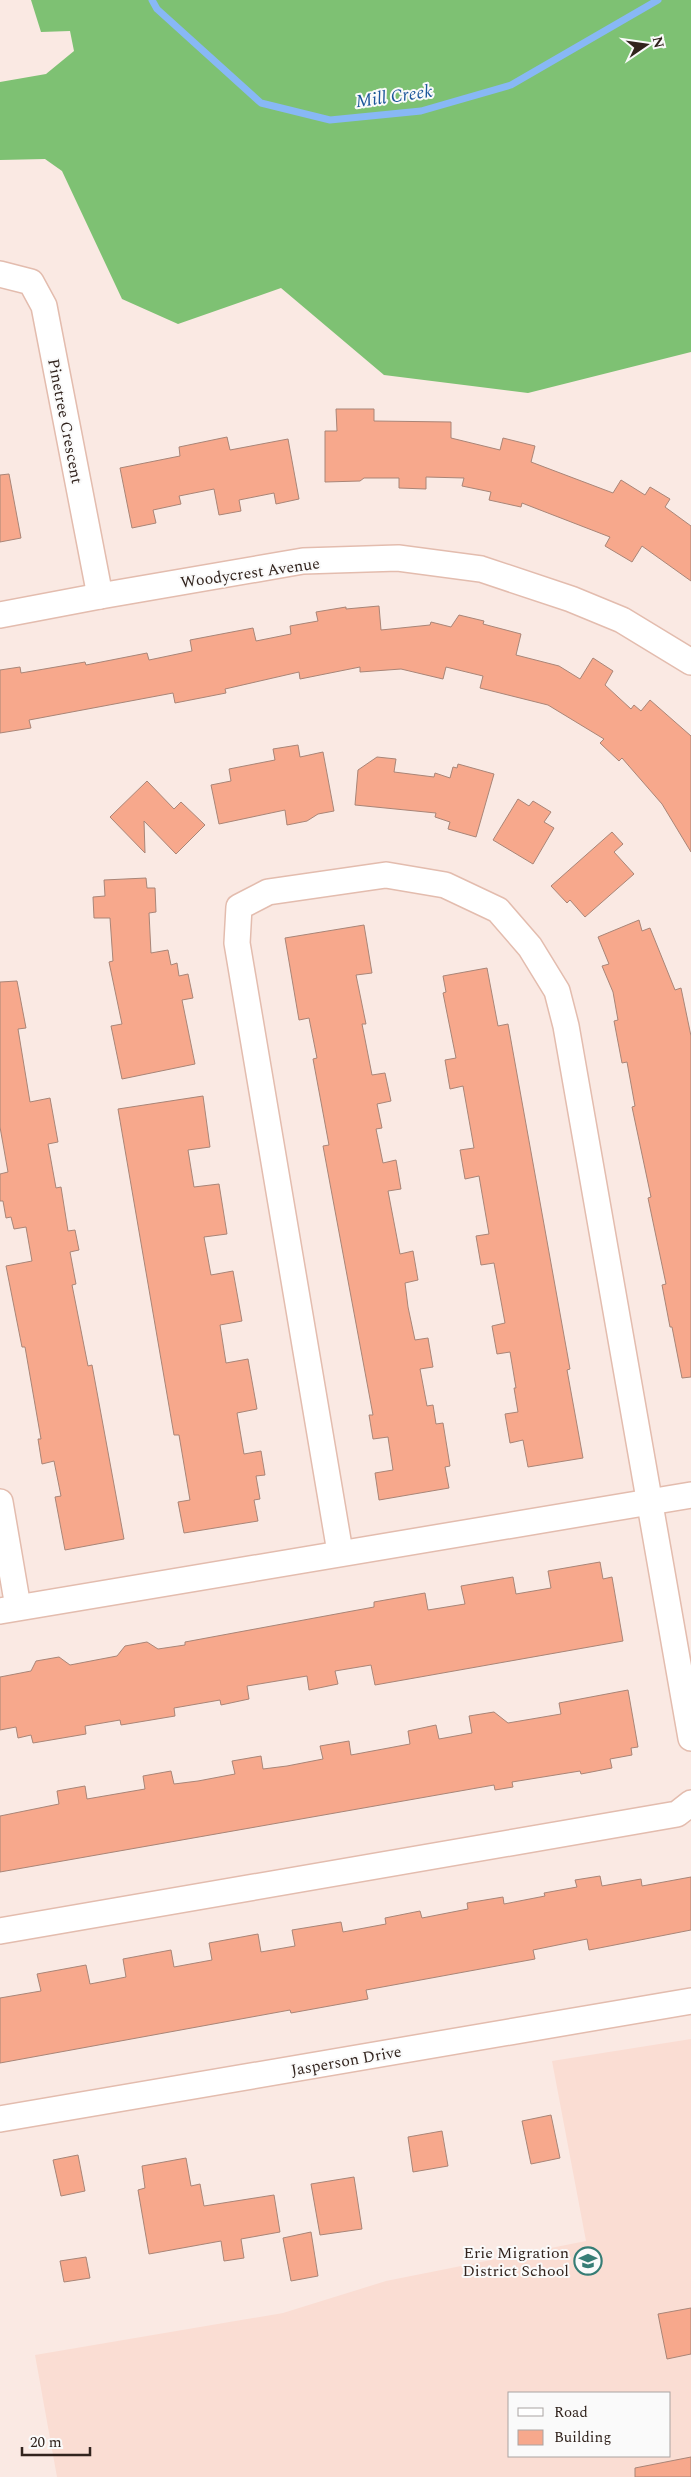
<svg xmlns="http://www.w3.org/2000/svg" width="691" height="2477" viewBox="0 0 691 2477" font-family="Spectral,serif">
<rect width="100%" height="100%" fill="#fae9e3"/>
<path fill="#faddd3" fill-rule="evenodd" d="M691,2039V2477H57L35,2355L283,2313L386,2281L586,2241L552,2061ZM510,2393H670V2456H510Z"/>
<polygon fill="#7ec173" points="31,0 691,0 691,352 528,393 384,375 281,288 178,324 122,299 62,171 45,159 0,160 0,82 46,74 74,51 70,31 41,32"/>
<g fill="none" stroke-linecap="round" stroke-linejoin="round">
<polyline stroke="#88b8f5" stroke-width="7" points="152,0 157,9 261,103 330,120 421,111 511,85 658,0"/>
</g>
<g fill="#f7a88c" stroke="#a98577">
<polygon points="336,409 374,409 374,421 451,422 451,438 500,450 503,438 535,446 531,462 613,493 621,480 645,495 650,487 670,499 665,507 691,526 691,581 642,546 632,562 605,546 610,537 522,503 521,507 489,500 491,492 462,486 464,478 426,477 426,489 399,488 399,478 364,478 360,481 325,482 325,431 337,431"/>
<polygon points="227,437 230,450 288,439 299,499 276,504 274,493 239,500 241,511 219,515 214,489 179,496 181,504 153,510 156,523 132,528 120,468 180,456 179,447"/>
<polygon points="9,474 21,538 0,542 0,475"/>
<polygon points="379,606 381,630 430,625 431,622 451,627 459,615 484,621 483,624 521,634 516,655 559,666 580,679 593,658 613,671 605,685 631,709 634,705 641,711 650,700 691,736 691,852 662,804 622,758 619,761 600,743 604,739 548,705 480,688 483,676 446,667 443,679 401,669 360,672 360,667 300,679 299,672 225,689 226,693 175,703 173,693 29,720 31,728 0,733 0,670 20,667 21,673 85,662 86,665 147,653 149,660 192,651 190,640 253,628 256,641 291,634 290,626 318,621 316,612 346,607 346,609"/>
<polygon points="298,745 300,757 323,752 334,811 318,814 307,821 287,825 285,810 219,824 211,785 231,781 229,769 275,760 273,749"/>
<polygon points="377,757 396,759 394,772 434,777 435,773 450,778 453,767 457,768 458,764 494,774 476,837 448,829 450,822 435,817 436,813 355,805 358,770"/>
<polygon points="147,781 174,809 181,802 205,825 176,854 144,821 145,853 110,817"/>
<polygon points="518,799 529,806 533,801 551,812 544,822 554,828 533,864 493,840"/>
<polygon points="612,832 623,844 614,852 634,874 585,917 570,900 567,903 551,886"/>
<polygon points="146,878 147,888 155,888 156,912 149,913 151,953 168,950 171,965 177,963 179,976 188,974 193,998 182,1000 195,1064 122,1079 111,1026 122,1024 109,962 113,961 110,918 94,918 93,897 105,896 104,880"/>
<polygon points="639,920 642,931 650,928 675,990 681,988 691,1036 691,1377 682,1378 672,1327 670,1327 662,1285 666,1284 648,1198 651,1197 632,1107 635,1106 627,1062 622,1063 614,1021 618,1020 613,992 602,966 609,964 598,937"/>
<polygon points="364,925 372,973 356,975 366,1024 362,1024 372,1075 385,1073 391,1101 377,1104 382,1128 376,1129 383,1163 396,1160 401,1189 388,1191 400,1254 413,1251 418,1280 405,1283 408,1307 415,1340 428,1338 433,1367 420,1369 427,1406 433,1405 436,1424 443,1423 450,1466 445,1467 449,1488 379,1500 375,1473 393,1470 388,1437 373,1439 369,1415 373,1415 323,1146 329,1145 313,1059 317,1058 309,1018 299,1020 285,938"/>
<polygon points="487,968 498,1026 508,1024 570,1369 567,1370 583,1458 528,1467 523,1440 510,1443 505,1414 518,1412 514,1388 516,1388 510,1352 497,1354 492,1326 505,1323 494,1263 481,1265 476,1236 489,1234 479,1176 465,1179 460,1150 474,1148 463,1086 450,1089 445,1060 456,1058 443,993 446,992 443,976"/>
<polygon points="17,981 26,1028 18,1029 30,1102 50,1098 58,1142 48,1144 56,1188 61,1187 68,1231 75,1230 79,1250 70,1252 76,1284 72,1285 88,1366 92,1365 124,1539 65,1550 55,1497 61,1496 54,1461 42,1464 38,1439 41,1439 25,1347 22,1347 6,1266 32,1261 26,1227 14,1229 11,1217 6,1218 3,1201 0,1201 0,1174 8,1172 0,1127 0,982"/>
<polygon points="203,1096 210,1147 188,1150 194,1187 219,1184 227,1234 204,1237 211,1275 233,1271 242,1321 220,1325 226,1363 248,1359 257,1409 237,1413 244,1454 261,1451 265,1475 256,1476 260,1499 254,1500 258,1521 184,1533 178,1502 190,1500 179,1435 174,1435 118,1109"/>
<polygon points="600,1562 603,1579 612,1577 623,1641 375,1685 371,1665 335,1671 338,1684 309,1690 307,1676 247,1686 249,1699 221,1705 220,1700 174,1708 175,1716 121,1725 120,1720 85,1726 86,1734 33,1743 31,1735 18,1738 16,1727 0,1730 0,1677 31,1671 36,1661 59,1657 70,1665 96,1660 117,1656 125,1646 147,1642 158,1649 185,1645 185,1642 374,1607 374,1602 425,1593 428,1610 465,1604 461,1586 513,1577 516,1594 551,1588 548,1571"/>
<polygon points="628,1690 638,1747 631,1748 632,1755 610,1759 612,1768 581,1774 580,1771 512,1782 513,1787 495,1790 494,1785 0,1872 0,1816 59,1804 57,1791 85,1786 87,1799 145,1789 143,1776 171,1771 174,1784 198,1781 235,1774 232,1761 261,1756 263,1769 287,1766 323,1759 320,1746 349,1741 351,1755 410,1744 408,1731 436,1725 439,1739 472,1733 469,1716 494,1712 508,1723 561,1714 559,1703"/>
<polygon points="600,1876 602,1886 641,1879 642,1886 691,1877 691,1930 589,1950 587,1939 533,1950 535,1959 366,1990 368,1999 291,2013 290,2010 0,2063 0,1998 41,1991 37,1974 86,1965 90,1984 126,1977 123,1959 171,1950 174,1967 212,1960 209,1943 258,1934 261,1952 295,1946 292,1930 341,1922 343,1932 386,1924 385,1918 420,1911 422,1918 468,1909 467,1903 503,1897 504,1904 545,1896 544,1893 577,1887 575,1880"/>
<polygon points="551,2115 560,2158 531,2164 522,2121"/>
<polygon points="442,2131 448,2166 413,2172 408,2137"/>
<polygon points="78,2155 85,2191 61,2196 53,2160"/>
<polygon points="186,2158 191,2186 200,2184 204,2206 274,2195 280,2232 241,2239 244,2258 224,2261 221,2241 149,2254 138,2190 145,2188 142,2166"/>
<polygon points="354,2177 362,2229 320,2235 311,2184"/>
<polygon points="311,2232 318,2276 291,2281 283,2238"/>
<polygon points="86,2257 90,2278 64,2282 60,2261"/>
<polygon points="691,2308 691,2354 667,2359 658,2314"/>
<polygon points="691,2457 691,2477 635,2477 635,2468"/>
</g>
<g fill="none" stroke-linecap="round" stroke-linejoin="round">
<g stroke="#e3bcae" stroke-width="28">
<g id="minor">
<polyline points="0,274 31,282 44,306 100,596"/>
<polyline points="0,615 100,596 303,561 398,558 481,569 571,599 622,620 691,662"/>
<polyline points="0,1502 18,1607"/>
<polyline points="340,1552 237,943 239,907 268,892 386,875 445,885 498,910 530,947 557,991 566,1026 691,1738"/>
<polyline points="0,1611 691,1495"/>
<polyline points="0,1931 677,1814 691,1803"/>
<polyline points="0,2119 691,2001"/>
</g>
</g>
<use href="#minor" stroke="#fff" stroke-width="25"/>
</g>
<defs>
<g id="school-ring" transform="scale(1.4375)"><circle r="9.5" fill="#fafafa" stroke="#367d75" stroke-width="1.5"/><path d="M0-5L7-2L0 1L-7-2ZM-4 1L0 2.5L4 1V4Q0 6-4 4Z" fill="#367d75"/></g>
</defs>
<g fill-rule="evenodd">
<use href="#school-ring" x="588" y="2261"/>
</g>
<g text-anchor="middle" stroke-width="4" stroke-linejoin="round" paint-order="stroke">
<g font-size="16" fill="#31231d" stroke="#fafafa">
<text transform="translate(66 421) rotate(79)" y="6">Pinetree Crescent</text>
<text transform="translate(250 572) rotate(-8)" y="6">Woodycrest Avenue</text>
<text transform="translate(346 2060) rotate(-10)" y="6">Jasperson Drive</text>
</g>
<g font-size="16" fill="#31231d" stroke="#fafafa" text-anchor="end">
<text x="569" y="2258">Erie Migration<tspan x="569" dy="18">District School</tspan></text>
</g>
<g font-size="18" font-style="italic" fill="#1b569a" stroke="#fafafa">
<text transform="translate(394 96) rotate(-8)" y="6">Mill Creek</text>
</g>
</g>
<rect x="508" y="2392" width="162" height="65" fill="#fafafa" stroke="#aaa4a2"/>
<rect x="518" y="2408" width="25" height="8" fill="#ffffff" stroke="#aaa4a2"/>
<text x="554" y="2417" font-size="15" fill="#31231d">Road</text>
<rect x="518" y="2430" width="25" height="15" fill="#f7a88c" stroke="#aaa4a2"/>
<text x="554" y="2442" font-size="15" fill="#31231d">Building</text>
<g transform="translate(646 45) rotate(77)" stroke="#fafafa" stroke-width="4" paint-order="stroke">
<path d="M0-4L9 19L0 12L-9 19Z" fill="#31231d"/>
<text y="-8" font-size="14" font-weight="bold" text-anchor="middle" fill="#31231d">N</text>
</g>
<path d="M22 2447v8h68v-8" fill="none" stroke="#31231d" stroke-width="2.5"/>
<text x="30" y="2447" font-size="15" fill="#31231d" stroke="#fafafa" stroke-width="4" paint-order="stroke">20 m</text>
</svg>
